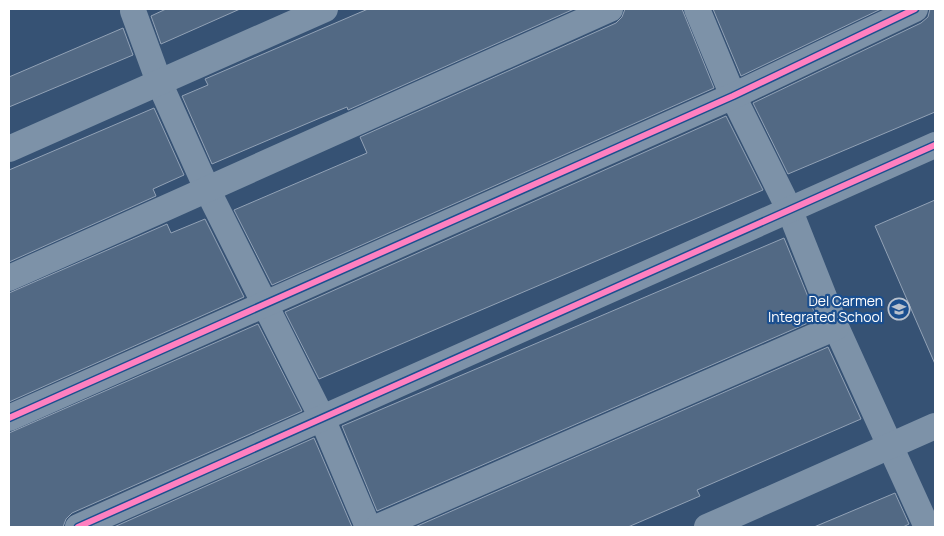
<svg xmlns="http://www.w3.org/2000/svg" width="944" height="536" viewBox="0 0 944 536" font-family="Manrope,sans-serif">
<rect width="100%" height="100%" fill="#365274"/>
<g fill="#526984" stroke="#92a2b6">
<polygon points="166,9 240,9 161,44 151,16"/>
<polygon points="368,9 574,9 348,110 347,107 320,118 212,164 182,96 208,85 205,79"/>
<polygon points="625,9 682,9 714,88 272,285 234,210 367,153 360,137 616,23 622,17"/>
<polygon points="713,9 881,9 741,76"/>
<polygon points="930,9 935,9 935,112 788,174 753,103 921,23 928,17"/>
<polygon points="123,28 133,55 9,107 9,77"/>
<polygon points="154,108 184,175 153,189 156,196 9,262 9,170"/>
<polygon points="726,116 763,190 319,379 285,312"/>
<polygon points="935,200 935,364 875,226"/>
<polygon points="205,219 244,297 9,402 9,293 167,224 171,233"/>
<polygon points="784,238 817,319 377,511 342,426"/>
<polygon points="258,324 302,411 72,513 66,519 63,527 9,527 9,433"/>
<polygon points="828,347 861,419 697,490 700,496 628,527 415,527"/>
<polygon points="314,438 352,527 114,527"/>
<polygon points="895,493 909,524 903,527 814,527"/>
</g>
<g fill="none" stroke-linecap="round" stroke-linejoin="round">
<g stroke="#7d92a8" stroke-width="26">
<polyline points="697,9 733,96 790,211 836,327 927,527"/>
<polyline points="133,11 159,82 207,189 322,418 368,527"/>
<polyline points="9,149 325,9"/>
<polyline points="9,278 610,9"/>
<polyline points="9,418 733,96 915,9"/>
<polyline points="78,527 935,145"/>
<polyline points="378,527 836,327"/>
<polyline points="707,527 935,426"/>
</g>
<g stroke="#1b4f8f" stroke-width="9">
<g id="cycleway">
<polyline points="9,418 733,96 915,9"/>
<polyline points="78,527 935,145"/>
</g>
</g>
<use href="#cycleway" stroke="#ff80c0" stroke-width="6"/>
</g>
<defs>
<g id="school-ring" transform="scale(1.125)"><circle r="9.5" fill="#1b4f8f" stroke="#b9c2ce" stroke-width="1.5"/><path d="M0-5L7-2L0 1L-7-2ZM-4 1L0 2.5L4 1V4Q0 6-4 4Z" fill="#b9c2ce"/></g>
</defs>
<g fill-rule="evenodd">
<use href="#school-ring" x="899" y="309"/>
</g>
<g text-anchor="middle" stroke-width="4.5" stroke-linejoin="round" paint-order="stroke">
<g font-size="14" fill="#fff" stroke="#1b4f8f" text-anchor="end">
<text x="883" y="306">Del Carmen<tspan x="883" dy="16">Integrated School</tspan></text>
</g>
</g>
<rect width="944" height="536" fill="none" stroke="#ffffff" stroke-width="20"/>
</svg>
